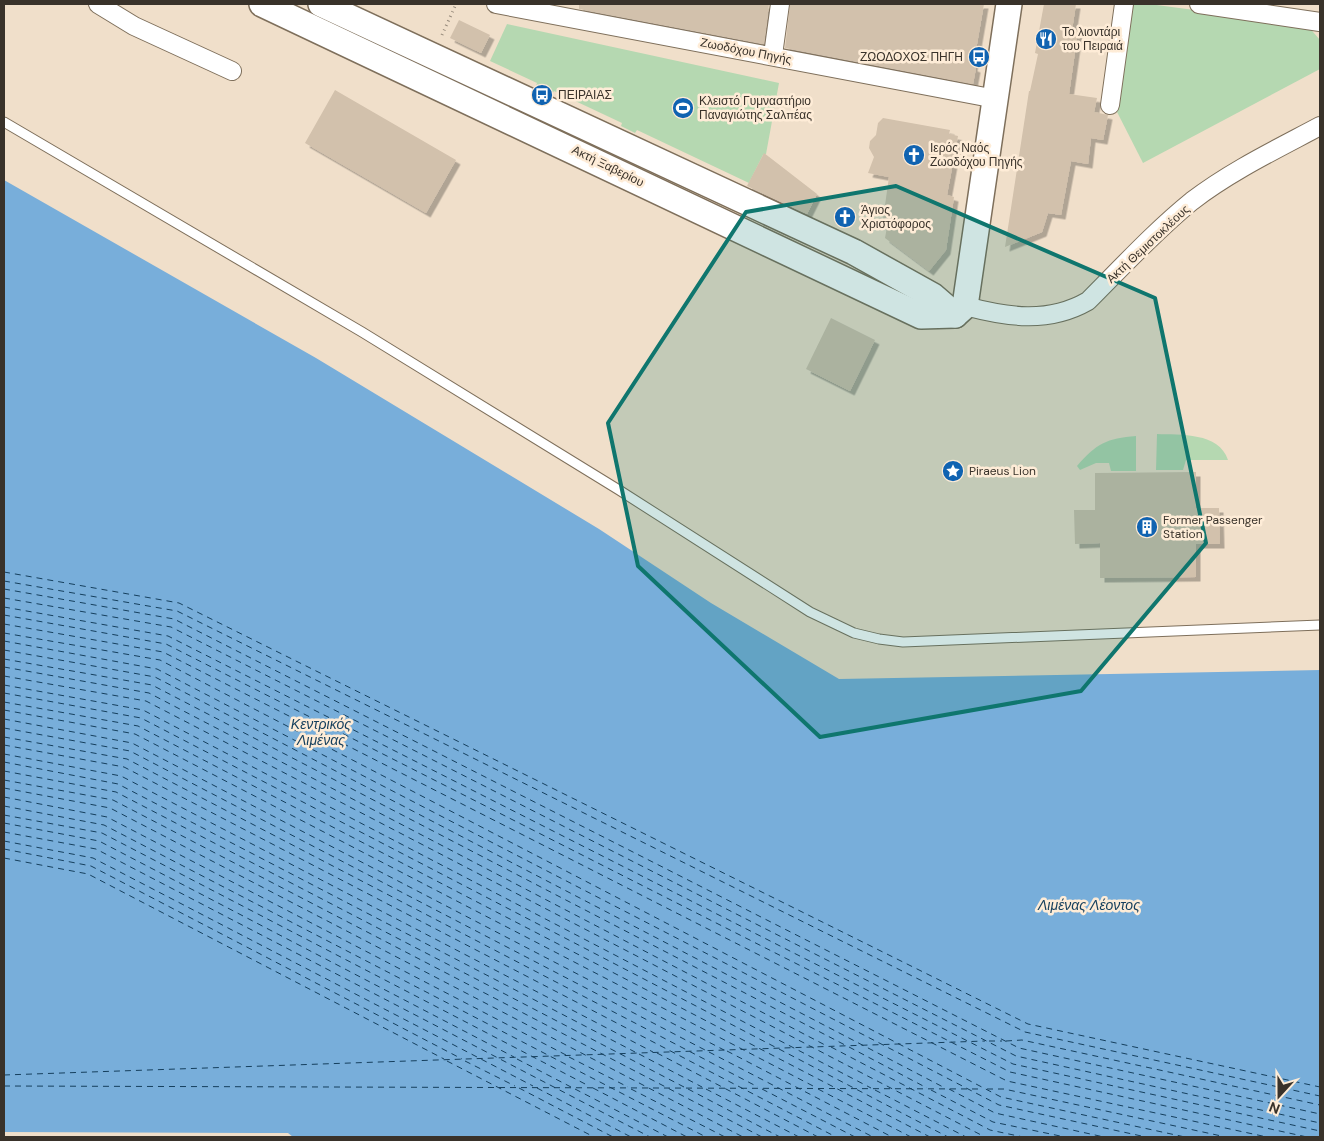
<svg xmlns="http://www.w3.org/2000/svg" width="1324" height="1141" viewBox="0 0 1324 1141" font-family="'DM Sans',sans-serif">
<defs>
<filter id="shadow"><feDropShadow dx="4.5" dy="4.5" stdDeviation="0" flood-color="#0004"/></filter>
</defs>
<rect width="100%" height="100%" fill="#f0dfca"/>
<g fill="#b5d8b1">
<polygon points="1131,4 1149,4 1307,25 1320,40 1320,69 1143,163 1116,110"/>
<polygon points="507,24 779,83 766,154 763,155 749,183 637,130 635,133 621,126 622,123 554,91 552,94 536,86 537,83 490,61"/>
<path d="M1157,434C1180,435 1219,432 1228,460H1186L1183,470H1156Z"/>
<path d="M1136,436V471H1111L1109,463H1096L1080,470L1077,466C1096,444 1107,438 1136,436Z"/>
</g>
<polygon fill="#78aeda" points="4,180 316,358 599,529 711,603 839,679 1320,670 1320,1137 293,1137 288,1133 4,1132"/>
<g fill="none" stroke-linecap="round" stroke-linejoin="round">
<g stroke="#153f5d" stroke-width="1" stroke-dasharray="6 5" stroke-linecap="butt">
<polyline points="4,572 179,603 1028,1024 1320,1087"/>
<polyline points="4,581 177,611 1025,1032 1320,1096"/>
<polyline points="4,589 174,619 1019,1048 1320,1114"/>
<polyline points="4,598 171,627 1016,1056 1320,1123"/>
<polyline points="4,607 168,636 1013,1064 1320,1131"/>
<polyline points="4,615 166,644 1010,1072 1307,1137"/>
<polyline points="4,624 163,652 1007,1081 1267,1137"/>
<polyline points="4,633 160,660 1001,1097 1185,1137"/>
<polyline points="4,641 157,669 999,1105 1146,1137"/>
<polyline points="4,650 155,677 945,1088"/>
<polyline points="4,659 152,685 845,1045"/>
<polyline points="4,667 149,693 827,1046"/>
<polyline points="4,676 146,701 985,1137"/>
<polyline points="4,685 143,710 871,1088"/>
<polyline points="4,693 141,718 775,1047"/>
<polyline points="4,702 138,726 930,1137"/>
<polyline points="4,710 135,734 815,1087"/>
<polyline points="4,719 132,743 724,1050"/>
<polyline points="4,728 130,751 705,1050"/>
<polyline points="4,737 127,759 758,1087"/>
<polyline points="4,745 124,767 836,1137"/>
<polyline points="4,754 121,776 653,1052"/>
<polyline points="4,762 118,784 635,1052"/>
<polyline points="4,771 116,792 684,1087"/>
<polyline points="4,780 113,800 762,1137"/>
<polyline points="4,788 110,808 743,1137"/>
<polyline points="4,797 107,817 566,1055"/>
<polyline points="4,806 104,825 706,1137"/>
<polyline points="4,815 102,833 589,1086"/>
<polyline points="4,823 99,841 514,1057"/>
<polyline points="4,832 96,849 650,1137"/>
<polyline points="4,841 93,858 533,1086"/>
<polyline points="4,849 91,866 462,1059"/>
<polyline points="4,858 88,874 444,1059"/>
<polyline points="989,1041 1002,1041"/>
<polyline points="1006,1041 1022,1040 1320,1105"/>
<polyline points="831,1047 990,1130 1023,1137"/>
<polyline points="849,1047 927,1088"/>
<polyline points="779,1049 948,1137"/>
<polyline points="727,1051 892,1137"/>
<polyline points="709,1052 873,1137"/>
<polyline points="657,1053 818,1137"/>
<polyline points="639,1054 702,1087"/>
<polyline points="569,1057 628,1087"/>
<polyline points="517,1059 571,1087"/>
<polyline points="447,1061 594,1137"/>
<polyline points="465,1061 515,1086"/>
<polyline points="4,1075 985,1041"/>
<polyline points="4,1086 983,1089"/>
<polyline points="519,1088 613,1137"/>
<polyline points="537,1088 631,1137"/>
<polyline points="593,1088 687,1137"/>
<polyline points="575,1089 668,1137"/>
<polyline points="631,1089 725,1137"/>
<polyline points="688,1089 780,1137"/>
<polyline points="706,1089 799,1137"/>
<polyline points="762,1089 855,1137"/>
<polyline points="818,1089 911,1137"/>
<polyline points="949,1089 995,1113 1104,1137"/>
<polyline points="987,1089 1004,1089 1226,1137"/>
<polyline points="875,1090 966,1137"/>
<polyline points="931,1090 993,1122 1065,1137"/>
</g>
</g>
<g fill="#d2c1ac" filter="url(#shadow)">
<polygon points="579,4 769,4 764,44 579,9"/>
<polygon points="790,4 984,4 973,67 976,68 973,84 785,48"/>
<polygon points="1044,4 1076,4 1072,30 1078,31 1069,94 1097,98 1094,112 1108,115 1103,140 1091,138 1088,164 1071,161 1061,215 1048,213 1042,232 1005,247 1029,91 1030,91 1038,54 1035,53"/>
<polygon points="459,20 490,35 481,53 450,38"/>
<polygon points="335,90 456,160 426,213 305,143"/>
<polygon points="883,118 950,130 949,134 958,136 947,195 954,197 946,250 929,271 885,238 887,227 882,226 889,177 868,173 874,157 869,148 870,141 876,135 878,123"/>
<polygon points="764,153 817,194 807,214 747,186"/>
<polygon points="831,318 875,340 850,391 806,369"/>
<polygon points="1196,472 1196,508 1219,508 1220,544 1196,544 1196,577 1100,578 1100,543 1075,544 1074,510 1095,510 1095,473"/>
</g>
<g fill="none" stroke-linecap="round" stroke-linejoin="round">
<g stroke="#7e6f5b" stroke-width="11">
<polyline id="lane" points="4,122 362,332 619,490 810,612 854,633 879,639 903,642 1320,625"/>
</g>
<g stroke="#7e6f5b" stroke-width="20">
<g id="street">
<polyline points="98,4 134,26 232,71"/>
<polyline points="496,4 996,99"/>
<polyline points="1199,4 1320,22"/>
<polyline points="773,55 780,4"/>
<polyline points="1110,105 1124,4"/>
<path d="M965,306C1007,317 1048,324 1088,301C1122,267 1155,231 1192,201C1231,171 1277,149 1320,126"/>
</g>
</g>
<g stroke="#7e6f5b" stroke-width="28">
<g id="secondary">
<polyline points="262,4 921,316 955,315 965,306 1009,4"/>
<polyline points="321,4 854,252 933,296 955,315"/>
</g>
</g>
<polyline stroke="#978b7c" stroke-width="3" stroke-dasharray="1 4" stroke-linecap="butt" points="442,35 456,4"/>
<use href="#lane" stroke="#fff" stroke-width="9"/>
<use href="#street" stroke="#fff" stroke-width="18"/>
<use href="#secondary" stroke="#fff" stroke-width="25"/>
</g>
<path fill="#0f766e" fill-opacity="0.2" stroke="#0f766e" stroke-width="4" stroke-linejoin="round" d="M896,186L1155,298L1206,543L1081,691L820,737L638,566L608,423L746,212Z"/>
<defs>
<g id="restaurant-disc" transform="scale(1.125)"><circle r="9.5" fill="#1063b1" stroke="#feecd7"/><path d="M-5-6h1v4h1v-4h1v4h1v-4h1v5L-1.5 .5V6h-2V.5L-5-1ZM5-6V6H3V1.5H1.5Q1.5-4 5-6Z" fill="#fff"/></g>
<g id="bus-disc" transform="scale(1.125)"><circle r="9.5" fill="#1063b1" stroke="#feecd7"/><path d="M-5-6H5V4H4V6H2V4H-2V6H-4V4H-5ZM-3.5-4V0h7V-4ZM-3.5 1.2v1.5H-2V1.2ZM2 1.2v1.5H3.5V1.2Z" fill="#fff"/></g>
<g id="stadium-disc" transform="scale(1.125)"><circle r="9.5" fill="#1063b1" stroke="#feecd7"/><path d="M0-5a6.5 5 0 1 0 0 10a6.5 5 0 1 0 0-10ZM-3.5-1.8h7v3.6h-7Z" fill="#fff"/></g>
<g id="church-disc" transform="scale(1.125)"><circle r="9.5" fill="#1063b1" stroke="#feecd7"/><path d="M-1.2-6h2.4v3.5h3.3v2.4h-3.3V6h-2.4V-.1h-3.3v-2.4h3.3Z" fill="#fff"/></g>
<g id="sight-disc" transform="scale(1.125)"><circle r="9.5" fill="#1063b1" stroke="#feecd7"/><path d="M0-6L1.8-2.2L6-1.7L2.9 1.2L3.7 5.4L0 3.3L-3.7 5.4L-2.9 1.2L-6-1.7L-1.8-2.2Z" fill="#fff"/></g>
<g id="building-disc" transform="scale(1.125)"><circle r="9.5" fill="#1063b1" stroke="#feecd7"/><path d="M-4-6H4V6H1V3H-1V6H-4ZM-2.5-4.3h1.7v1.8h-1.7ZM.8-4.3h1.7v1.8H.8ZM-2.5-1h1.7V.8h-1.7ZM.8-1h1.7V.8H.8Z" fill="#fff"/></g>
</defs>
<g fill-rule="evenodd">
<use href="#restaurant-disc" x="1046" y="39"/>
<use href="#bus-disc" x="979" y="57"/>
<use href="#bus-disc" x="542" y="95"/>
<use href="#stadium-disc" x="683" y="108"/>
<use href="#church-disc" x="914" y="155"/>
<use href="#church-disc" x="845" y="217"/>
<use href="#sight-disc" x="953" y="471"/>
<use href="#building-disc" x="1147" y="527"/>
</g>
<g text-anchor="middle" stroke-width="5" stroke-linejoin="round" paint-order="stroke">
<g font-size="12" fill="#39322a" stroke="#feecd7" text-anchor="start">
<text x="1062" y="36">Το λιοντάρι<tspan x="1062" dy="14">του Πειραιά</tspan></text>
<text x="963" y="61" text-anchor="end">ΖΩΟΔΟΧΟΣ ΠΗΓΗ</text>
<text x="558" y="99">ΠΕΙΡΑΙΑΣ</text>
<text x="699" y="105">Κλειστό Γυμναστήριο<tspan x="699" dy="14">Παναγιώτης Σαλπέας</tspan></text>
<text x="930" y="152">Ιερός Ναός<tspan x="930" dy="14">Ζωοδόχου Πηγής</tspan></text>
<text x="861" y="214">Άγιος<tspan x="861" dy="14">Χριστόφορος</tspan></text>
<text x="969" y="475">Piraeus Lion</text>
<text x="1163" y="524">Former Passenger<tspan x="1163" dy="14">Station</tspan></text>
</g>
<g font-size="12" fill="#39322a" stroke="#feecd7">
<text transform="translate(746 51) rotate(11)" y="4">Ζωοδόχου Πηγής</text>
<text transform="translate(608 166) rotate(26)" y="4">Ακτή Ξαβερίου</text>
<text transform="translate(1148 244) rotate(-43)" y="4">Ακτή Θεμιστοκλέους</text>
</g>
<g font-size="14" font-style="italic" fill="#153f5d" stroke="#feecd7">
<text x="321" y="729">Κεντρικός<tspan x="321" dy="16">Λιμένας</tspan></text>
<text x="1089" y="910">Λιμένας Λέοντος</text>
</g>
</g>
<rect width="1324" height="1141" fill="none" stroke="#39322a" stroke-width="10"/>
<g transform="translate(1279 1096) rotate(201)" stroke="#feecd7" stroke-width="4" paint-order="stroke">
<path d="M0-4L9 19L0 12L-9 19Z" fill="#39322a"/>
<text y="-8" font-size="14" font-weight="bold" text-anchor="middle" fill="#39322a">N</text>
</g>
</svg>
